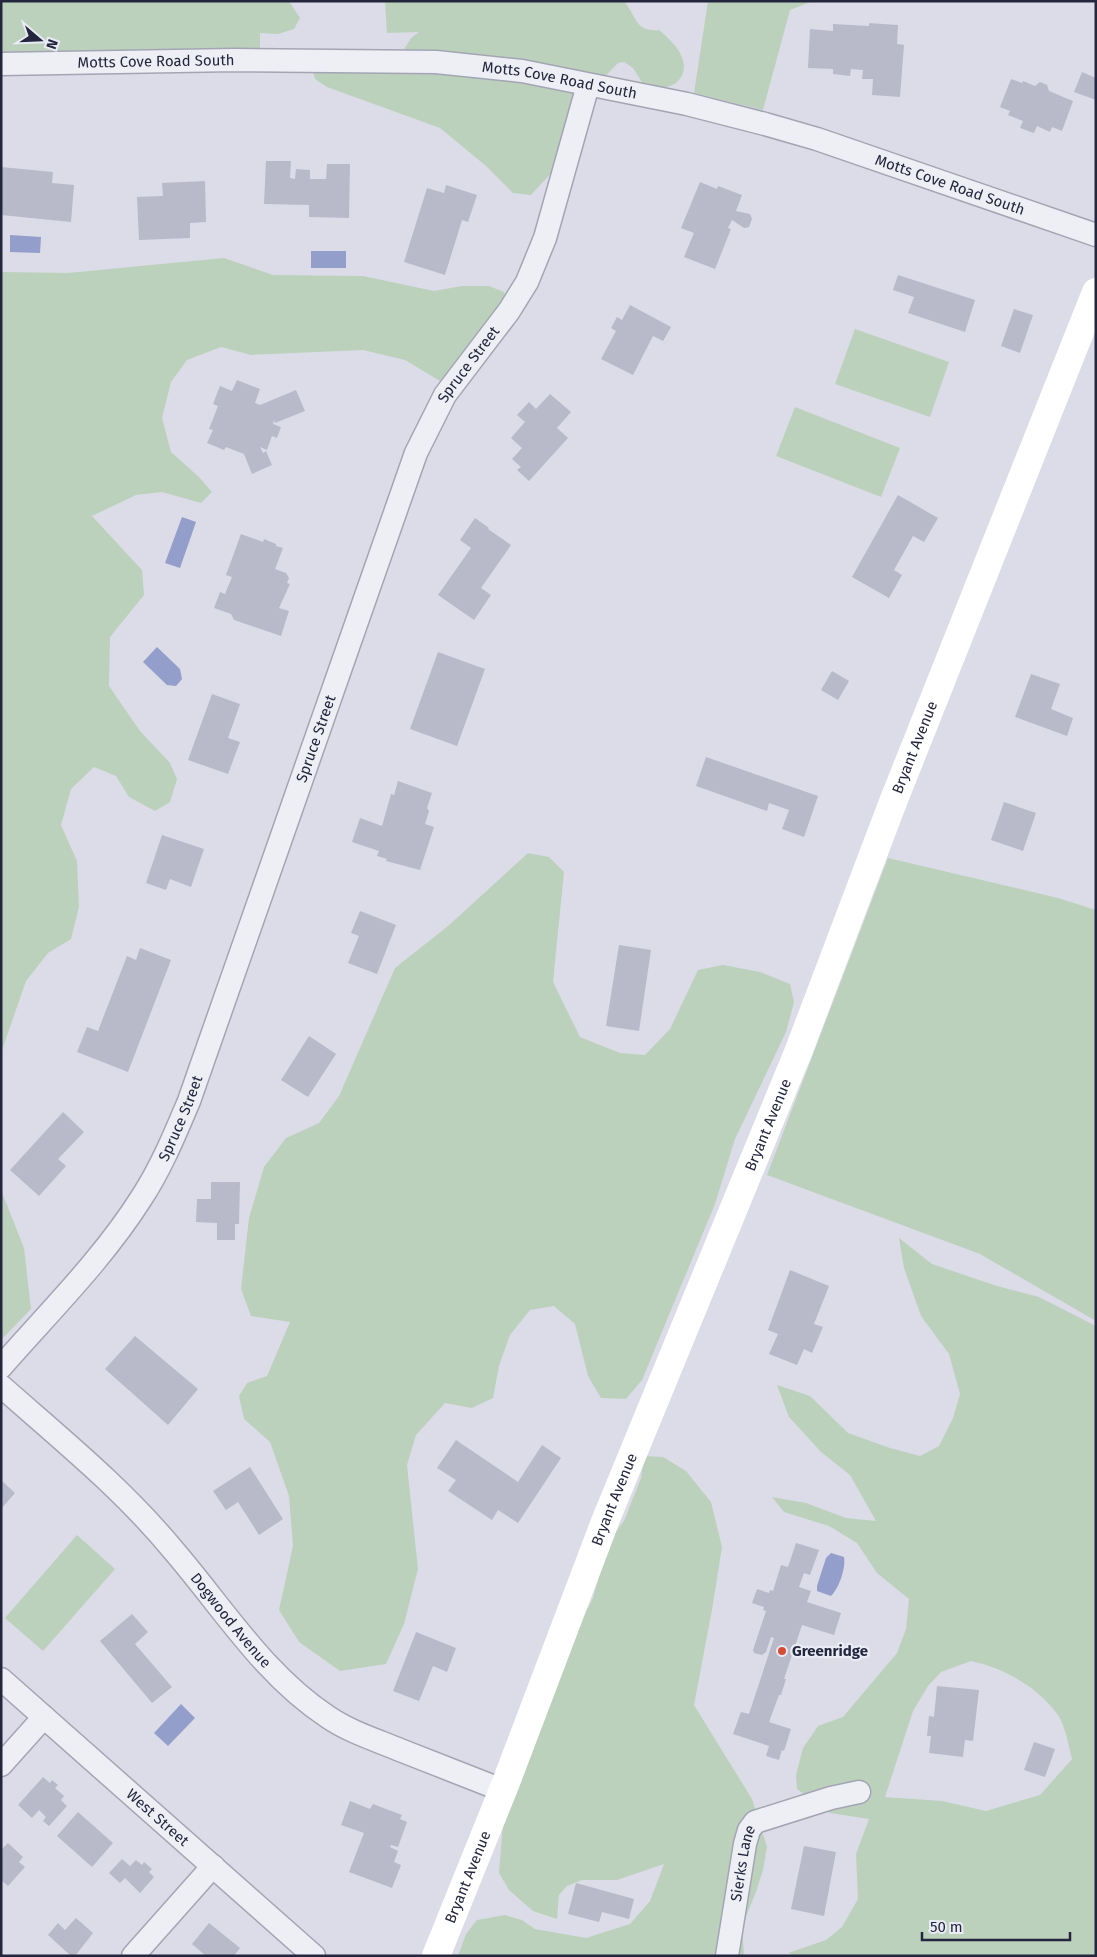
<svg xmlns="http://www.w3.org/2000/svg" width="1097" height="1957" viewBox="0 0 1097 1957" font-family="'Fira Sans',sans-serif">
<rect width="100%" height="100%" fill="#dbdce7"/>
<g fill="#bcd1bc" fill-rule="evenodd">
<polygon points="1,1 289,1 300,18 294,29 278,34 260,33 260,49 252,57 1,64"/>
<path d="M385,1H624C637,17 635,32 659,30C674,42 696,65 676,83C671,87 660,88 653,90L643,84L633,68L624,62L618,63L589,93L555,169L531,195L513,193L486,166L440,128L327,87L315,79L313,72L319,66L403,51L411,38L419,32L387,33Z"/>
<polygon points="708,1 813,1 790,10 763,110 694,93"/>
<polygon points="224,258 273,275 363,276 434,291 462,286 489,286 504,292 509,311 450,387 405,360 363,350 251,355 221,347 187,360 171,382 162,418 171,452 199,477 212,492 201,503 162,492 136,495 92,516 142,570 144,595 110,637 109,686 140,731 170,763 177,779 170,802 155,811 129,797 116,776 94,767 71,789 61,825 77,861 79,907 71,939 48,953 26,981 1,1053 1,272 68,273"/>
<polygon points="855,329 949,362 930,417 835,384"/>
<polygon points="795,407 900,448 881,497 776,456"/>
<polygon points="528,853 549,857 564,872 553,982 580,1037 620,1053 645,1055 670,1029 698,970 723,965 760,972 790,984 794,1002 786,1032 735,1139 715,1204 642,1380 626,1399 601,1398 588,1376 575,1324 554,1306 530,1310 510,1335 499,1366 493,1398 472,1408 445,1403 416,1435 407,1465 418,1569 404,1624 386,1664 340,1671 299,1642 279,1610 293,1546 289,1496 270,1442 244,1419 239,1396 247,1383 267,1376 290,1322 251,1316 241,1289 249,1218 264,1167 286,1138 319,1123 339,1096 395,968 448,926"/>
<polygon points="888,858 1058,898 1096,910 1096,1321 980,1254 767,1175"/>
<polygon points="1,1190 24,1248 31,1309 1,1340"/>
<path d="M899,1238L932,1264L997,1286L1039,1297L1096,1326V1956H795L788,1953L826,1940L842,1927L858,1899L856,1854L869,1819L830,1813L797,1789L796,1775L803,1748L818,1726L843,1717L897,1653L906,1629L909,1599L877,1573L857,1543L829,1526L784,1512L772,1497L806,1503L846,1518L876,1521L850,1475L821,1452L789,1417L777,1385L810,1396L848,1433L890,1448L920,1456L939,1446L953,1418L960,1394L949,1354L921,1316L904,1268ZM971,1661C1004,1668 1038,1687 1058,1715C1065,1725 1069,1747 1072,1759L1040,1795L986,1811L942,1801L885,1797L913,1711L928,1686L941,1672Z"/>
<polygon points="644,1456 663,1457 686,1471 711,1502 722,1547 712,1610 694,1705 752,1799 767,1847 763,1870 756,1892 742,1926 744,1956 458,1956 466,1934 477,1920 505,1915 522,1920 535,1929 586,1938 630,1924 650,1901 664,1864 617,1880 582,1880 567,1886 559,1895 557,1919 533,1911 509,1890 499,1873 503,1824 553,1676 593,1598 609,1541 624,1521 641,1478"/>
<polygon points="77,1535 115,1569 43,1651 5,1618"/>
</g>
<g fill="#939eca">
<polygon points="10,235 41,237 40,253 10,252"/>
<rect x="311" y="251" width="35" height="17"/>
<polygon points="182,517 196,522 180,568 165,563"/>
<polygon points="157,647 180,669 182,679 176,686 167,685 143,662"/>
<path d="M831,1553L844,1557C846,1568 839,1588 831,1596L817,1591V1586L826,1558Z"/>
<polygon points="181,1704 195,1718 168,1746 154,1733"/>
</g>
<g fill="#b8baca">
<polygon points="869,23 898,25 897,44 904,45 900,97 872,95 873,79 862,79 863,70 851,69 850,76 833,74 833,69 808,68 810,29 833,31 833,24 869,26"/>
<polygon points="1082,72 1096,78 1096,100 1074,92"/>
<polygon points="1011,79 1022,83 1023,81 1035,86 1040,82 1047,85 1049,91 1073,101 1062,131 1052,127 1050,132 1037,126 1034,133 1020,128 1023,121 1008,115 1010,111 1000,107"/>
<polygon points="266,161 291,161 290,178 295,179 296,169 310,170 310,179 326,179 327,164 350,164 349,218 309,217 309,205 264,204"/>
<polygon points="1,167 53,172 52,183 74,185 71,222 1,215"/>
<polygon points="205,181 206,222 190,223 190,238 139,240 137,197 163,196 162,183"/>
<polygon points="700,182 717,189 718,186 742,195 736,211 750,214 752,219 749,227 744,228 732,220 728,228 731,229 715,269 684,257 694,233 681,228"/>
<polygon points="446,185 477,195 468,222 462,220 445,275 404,262 427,188 444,193"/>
<polygon points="898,275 975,300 965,332 908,313 914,297 893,290"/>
<polygon points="630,305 671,327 663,341 653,336 633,375 601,359 616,331 611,328 617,317 622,320"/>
<polygon points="1014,309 1033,315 1020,353 1001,346"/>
<polygon points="237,380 260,389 255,403 260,405 296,390 305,411 275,423 274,420 273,424 281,427 277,438 272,436 267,450 260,447 263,453 266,451 272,465 252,474 244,454 226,447 224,450 207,443 213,430 209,429 218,406 213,404 220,386 232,391"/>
<polygon points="550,394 571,412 557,428 568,438 529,481 517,470 521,467 512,459 522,448 511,438 525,422 517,415 529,402 536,409"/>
<polygon points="898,495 938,518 924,542 913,536 894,570 902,575 889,598 852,577"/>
<polygon points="475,518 489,528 488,529 511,545 481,588 491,595 474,620 438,595 471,548 460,540"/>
<polygon points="241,534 263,542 264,539 276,544 276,546 283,548 275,569 286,573 289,578 287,583 290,584 279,608 289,611 281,636 234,620 231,614 214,608 220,592 225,594 232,577 226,575"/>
<polygon points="438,652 485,669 457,746 410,729"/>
<polygon points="832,671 849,681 838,700 821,690"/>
<polygon points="1031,674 1060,684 1051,709 1073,718 1067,736 1015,717"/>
<polygon points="212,694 240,704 228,738 240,742 228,774 188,760"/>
<polygon points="706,757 818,796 804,837 782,829 789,810 769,803 767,811 696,786"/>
<polygon points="398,781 432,793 427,808 429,811 425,824 434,827 420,870 386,861 387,859 377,856 379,851 352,842 360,818 382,826 391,794 394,795"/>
<polygon points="1004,802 1036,813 1023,851 991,840"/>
<polygon points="162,835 204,849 191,887 170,879 166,890 146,883"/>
<polygon points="360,911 396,925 377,974 348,963 359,936 351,933"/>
<polygon points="619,945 651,950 639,1031 606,1026"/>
<polygon points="140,948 171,960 128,1072 77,1052 87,1027 98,1031 127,956 136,960"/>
<polygon points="309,1036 336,1054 308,1097 281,1080"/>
<polygon points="63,1112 84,1132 58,1159 66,1166 39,1196 10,1170"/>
<polygon points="211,1182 240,1182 239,1224 235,1224 235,1240 217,1240 217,1223 196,1222 197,1199 211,1199"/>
<polygon points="790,1270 829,1286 814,1324 823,1327 812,1353 804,1349 797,1365 769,1354 778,1334 768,1330"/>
<polygon points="135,1336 198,1389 168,1425 105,1369"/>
<polygon points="456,1440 518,1482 542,1445 561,1458 518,1523 498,1510 492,1520 448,1491 456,1480 437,1468"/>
<polygon points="250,1467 283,1519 259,1535 238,1502 226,1510 213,1491"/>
<polygon points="1,1480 15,1493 1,1509"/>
<polygon points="796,1543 819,1550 810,1575 804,1573 799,1587 811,1591 807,1602 841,1613 834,1635 802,1625 784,1679 786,1679 781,1695 779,1695 769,1722 791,1729 784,1751 782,1750 779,1760 766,1756 769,1746 733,1734 741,1712 749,1714 774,1638 771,1637 766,1652 762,1655 754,1653 753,1650 766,1611 763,1610 764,1607 752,1603 757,1589 769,1593 770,1590 773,1591 781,1565 788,1567"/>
<polygon points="132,1614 148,1632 135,1644 172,1687 152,1703 100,1641"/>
<polygon points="416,1632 456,1648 447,1672 433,1666 419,1701 393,1691"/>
<polygon points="937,1686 979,1690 973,1741 965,1740 963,1757 929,1753 931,1736 927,1736 929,1716 934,1717"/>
<polygon points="1034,1742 1055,1749 1045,1777 1024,1770"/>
<polygon points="43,1777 50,1783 52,1780 58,1785 55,1788 64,1796 61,1800 67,1806 49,1826 43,1821 46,1817 39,1810 32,1818 18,1805"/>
<polygon points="350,1801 370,1809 373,1804 402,1815 400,1819 407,1822 398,1847 391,1845 390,1847 398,1851 394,1862 401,1865 392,1888 349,1872 364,1833 341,1825"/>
<polygon points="78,1812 113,1843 92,1867 57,1836"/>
<polygon points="8,1843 23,1857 19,1862 25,1867 8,1886 1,1880 1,1850"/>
<polygon points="804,1846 836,1852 824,1916 791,1909"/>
<polygon points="122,1859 130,1866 136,1860 142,1865 144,1862 152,1869 149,1872 154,1877 140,1893 125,1878 120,1883 109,1873"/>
<polygon points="576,1883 634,1899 629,1919 602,1912 599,1922 568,1914"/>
<polygon points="76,1918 93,1933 75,1956 71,1956 48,1935 58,1923 65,1930"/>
<polygon points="209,1923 240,1948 234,1956 206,1956 192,1944"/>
</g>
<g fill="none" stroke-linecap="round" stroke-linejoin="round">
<g stroke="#a4a5b4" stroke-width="25">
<g id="minor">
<path id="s1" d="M1,64L235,60L436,62L522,71L687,104L765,124L817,139L1096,235"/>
<path id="s2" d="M1,1367C49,1312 103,1259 142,1197C161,1168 175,1134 189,1101L416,453L445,395L509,311L527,282L545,238L588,85"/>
<path id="s3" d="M1,1386C61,1439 123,1489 174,1551C223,1608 264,1675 328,1717C350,1732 376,1740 400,1750C434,1763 468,1777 502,1790"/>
<path id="s4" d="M1,1679L314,1956"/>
<polyline points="1,1765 44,1717"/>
<polyline points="133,1956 213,1866"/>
<path id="s5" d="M727,1956L745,1844L749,1830L755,1822L831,1798L859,1792"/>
</g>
</g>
<use href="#minor" stroke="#eeeef5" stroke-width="22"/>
<path stroke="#fff" stroke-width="28" id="s6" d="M436,1956L505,1785L606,1519L799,1050L893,802L1096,292"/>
</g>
<circle fill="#d74c35" stroke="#eaecf5" stroke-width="2" cx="782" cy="1651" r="5"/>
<g text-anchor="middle" stroke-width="4.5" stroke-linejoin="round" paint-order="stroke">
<g font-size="15" fill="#24263e" stroke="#eaecf5">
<text dy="5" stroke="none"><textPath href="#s1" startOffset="155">Motts Cove Road South</textPath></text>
<text dy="5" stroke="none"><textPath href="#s1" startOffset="560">Motts Cove Road South</textPath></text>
<text dy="5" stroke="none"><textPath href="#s1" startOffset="965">Motts Cove Road South</textPath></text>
<text dy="5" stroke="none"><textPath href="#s2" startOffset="1118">Spruce Street</textPath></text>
<text dy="5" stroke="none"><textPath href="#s2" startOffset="712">Spruce Street</textPath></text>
<text dy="5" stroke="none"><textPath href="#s6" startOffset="1300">Bryant Avenue</textPath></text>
<text dy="5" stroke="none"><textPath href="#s2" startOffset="309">Spruce Street</textPath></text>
<text dy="5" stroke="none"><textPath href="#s6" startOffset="895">Bryant Avenue</textPath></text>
<text dy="5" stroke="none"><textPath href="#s6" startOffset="490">Bryant Avenue</textPath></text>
<text dy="5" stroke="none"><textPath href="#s3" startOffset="329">Dogwood Avenue</textPath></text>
<text dy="5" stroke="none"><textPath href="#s4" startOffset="209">West Street</textPath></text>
<text dy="5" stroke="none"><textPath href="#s5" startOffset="94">Sierks Lane</textPath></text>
<text dy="5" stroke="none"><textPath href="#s6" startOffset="85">Bryant Avenue</textPath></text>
</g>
<g font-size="15" font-weight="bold" fill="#24263e" stroke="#eaecf5" text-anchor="start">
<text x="792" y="1656">Greenridge</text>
</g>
</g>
<rect width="1097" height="1957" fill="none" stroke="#24263e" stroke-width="5"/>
<g transform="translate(40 40) rotate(109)" stroke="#eaecf5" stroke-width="4" paint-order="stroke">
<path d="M0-4L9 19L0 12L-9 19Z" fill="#24263e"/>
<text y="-8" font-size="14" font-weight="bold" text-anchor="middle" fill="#24263e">N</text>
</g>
<path d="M922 1932v8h148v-8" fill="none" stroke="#24263e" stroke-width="2.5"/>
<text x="930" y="1932" font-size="15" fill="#24263e" stroke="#eaecf5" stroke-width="4" paint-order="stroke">50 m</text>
</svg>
